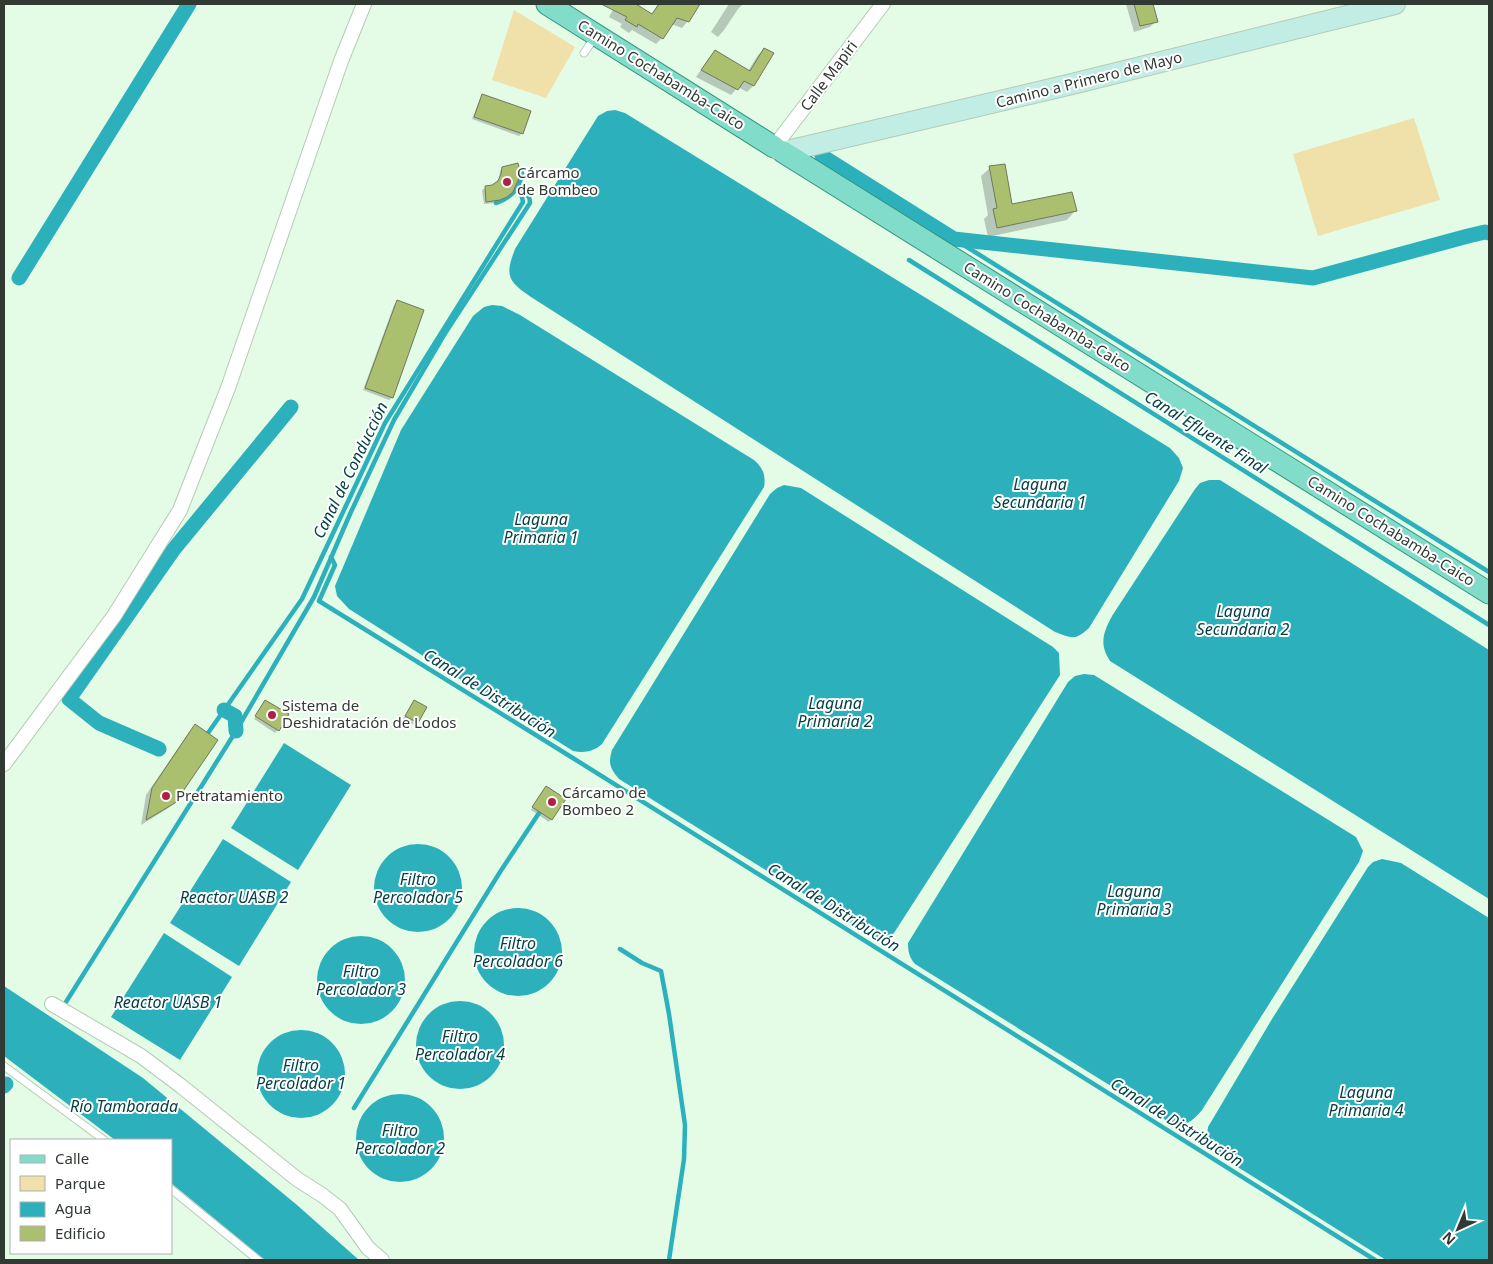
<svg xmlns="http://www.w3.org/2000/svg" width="1493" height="1264" viewBox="0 0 1493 1264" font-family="'Noto Sans',sans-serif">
<rect width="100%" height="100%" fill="#e4fbe6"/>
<g fill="#f0e0a9">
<polygon points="514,10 575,47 546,98 492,80"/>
<polygon points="1414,118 1440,200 1318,236 1293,154"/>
</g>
<g fill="#2cb1bc">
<path d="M615,110L625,113L1170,448L1179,458L1183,468L1179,481L1089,628C1075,641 1072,638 1055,632L531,297C507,281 505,275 515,249L598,116L607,111Z"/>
<path d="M492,305L502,306L520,315L754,460C763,468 766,475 764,487L602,744C593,752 584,753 573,751L349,609L337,596L335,586L401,430L473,316L484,307Z"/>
<path d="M1209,480H1220L1489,650V899L1110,661C1099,644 1103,633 1112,616L1195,489L1200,483Z"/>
<path d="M784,485L801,488L1053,647L1059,653L1060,675L894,933C888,938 883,940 875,938L619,779C610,768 608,764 612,750L770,494L777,488Z"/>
<path d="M1084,674L1094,675L1356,837L1363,851L1359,862L1202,1110C1194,1120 1186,1127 1172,1124L915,964C909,957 908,951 908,943L1068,682L1075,676Z"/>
<polygon points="284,743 351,785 298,870 231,828"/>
<polygon points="223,839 291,882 239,966 170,923"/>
<circle cx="418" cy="888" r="44"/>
<path d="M1382,859L1401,863L1489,918V1260H1386L1220,1156C1208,1145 1206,1142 1208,1127L1272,1019L1368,867L1373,862Z"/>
<circle cx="518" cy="952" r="44"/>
<polygon points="164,933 232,977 180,1060 111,1017"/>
<circle cx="361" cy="980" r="44"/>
<polygon points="4,986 143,1078 297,1205 359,1260 265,1260 171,1183 171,1140 115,1140 4,1056"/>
<circle cx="460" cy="1045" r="44"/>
<circle cx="301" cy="1074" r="44"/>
<circle cx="400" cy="1138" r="44"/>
</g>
<g fill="#0003">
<polygon points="611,4 633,4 651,15 658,4 698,4 688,21 682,28 671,24 662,38 656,44 632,30 629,33 620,27 622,24 609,17 615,6"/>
<polygon points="729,4 743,4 738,9 724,30 718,37 711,32"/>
<polygon points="1126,4 1152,4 1156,21 1150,27 1134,32"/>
<polygon points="764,49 772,54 753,86 747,92 738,87 731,95 696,77 709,58 715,51 748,71 758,55"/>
<polygon points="482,96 522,133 519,136 472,119 480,99"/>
<polygon points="503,168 512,191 502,200 496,203 484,204 482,190 485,188 496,183 499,178 500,171"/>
<polygon points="990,168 1011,206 1075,211 1067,220 988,237 984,219 988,215 981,176"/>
<polygon points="397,302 392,398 389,400 363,390 394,305"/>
<polygon points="414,701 426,708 414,725 403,719"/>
<polygon points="263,704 278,730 275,733 254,719"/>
<polygon points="195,726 174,803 167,809 141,825 146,795 189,732"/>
<polygon points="543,790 551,819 549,822 531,810"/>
</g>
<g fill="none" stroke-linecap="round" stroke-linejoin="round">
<g stroke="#2cb1bc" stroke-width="4.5">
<path d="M496,203C511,198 520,189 522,173"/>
<polyline points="954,239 1489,572"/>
<polyline points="909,260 1489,625"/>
<polyline points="331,557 335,565 319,601 568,755 1375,1260"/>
<polyline points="208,733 302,599 385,423 523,202 522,197 518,191"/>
<polyline points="620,949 642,963 661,971 669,1014 685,1125 684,1159 669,1260"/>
<path d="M66,1002L236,731L314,597L350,514L394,420L444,335L530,203C530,195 525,192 519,190"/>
<polyline points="354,1108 500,872 543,807"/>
</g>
<g stroke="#2cb1bc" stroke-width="15">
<polyline points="822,156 954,239 1313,278 1468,236 1485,232 1489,233"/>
<polyline points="19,278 189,4"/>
<polyline points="224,710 235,716 236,731"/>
<polyline points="159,749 99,723 69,699 174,549 291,407"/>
<polyline points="4,1086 6,1084"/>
</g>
</g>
<g fill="#aac06f" stroke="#70785f">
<polygon points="601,4 636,4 652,14 659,4 700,4 689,22 677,18 663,39 638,24 637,27 625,20 627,17"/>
<polygon points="1134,4 1153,4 1158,22 1140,26"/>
<polygon points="764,48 774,53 754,86 744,81 738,90 701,70 715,50 750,71"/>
<polygon points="482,94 531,111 523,134 474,117"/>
<polygon points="518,163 520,171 519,178 513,192 507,197 500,200 486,202 485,186 492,185 498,181 501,174 502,167"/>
<polygon points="1005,164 1012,204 1072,192 1077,211 997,228 993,209 997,208 989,166"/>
<polygon points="397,300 424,310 393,398 365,388"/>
<polygon points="265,700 289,714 279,731 255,716"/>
<polygon points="414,700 427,707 418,723 405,716"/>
<polygon points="195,724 218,740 175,803 146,820 152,788"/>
<polygon points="546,786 566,799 552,820 532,807"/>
</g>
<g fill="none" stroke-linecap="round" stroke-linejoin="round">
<g stroke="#b4cbb7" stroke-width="9">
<g id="service">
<polyline points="584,53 595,37"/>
<polyline points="4,1066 104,1140"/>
<polyline points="171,1189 258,1260"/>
</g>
</g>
<g stroke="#b4cbb7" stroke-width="16">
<g id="minor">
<polyline points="774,147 883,4"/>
<polyline points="4,764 114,616 180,510 228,388 341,61 364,4"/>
<polyline points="52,1004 141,1056 181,1086 297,1179 322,1195 340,1209 368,1248 382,1260"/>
</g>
</g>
<g stroke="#b4cbb7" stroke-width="22">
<polyline id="secondary" points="774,147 783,152 1072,84 1395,4"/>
</g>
<g stroke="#30947e" stroke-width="23">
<g id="primary">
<polyline points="547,4 774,147"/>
<polyline points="783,152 1489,593"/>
</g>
</g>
<use href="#service" stroke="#fff" stroke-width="7"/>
<use href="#minor" stroke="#fff" stroke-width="14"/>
<use href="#secondary" stroke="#c1ede5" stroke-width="20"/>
<use href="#primary" stroke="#82dcca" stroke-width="21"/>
</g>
<g fill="#b11f47" stroke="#fff" stroke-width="2">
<circle cx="507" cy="182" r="5"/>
<circle cx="272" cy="715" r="5"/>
<circle cx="166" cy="796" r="5"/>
<circle cx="552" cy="802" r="5"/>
</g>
<g text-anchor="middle" stroke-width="4" stroke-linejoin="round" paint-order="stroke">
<g font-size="15" fill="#313a32" stroke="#fff">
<text transform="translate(661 75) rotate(32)" y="5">Camino Cochabamba-Caico</text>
<text transform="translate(829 76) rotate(-53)" y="5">Calle Mapiri</text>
<text transform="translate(1089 80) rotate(-14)" y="5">Camino a Primero de Mayo</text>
<text transform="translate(1047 317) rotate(32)" y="5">Camino Cochabamba-Caico</text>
<text transform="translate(1391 531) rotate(32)" y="5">Camino Cochabamba-Caico</text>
</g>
<g font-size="15" fill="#313a32" stroke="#fff" text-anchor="start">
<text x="517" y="178">Cárcamo<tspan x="517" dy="17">de Bombeo</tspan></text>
<text x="282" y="711">Sistema de<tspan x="282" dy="17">Deshidratación de Lodos</tspan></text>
<text x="562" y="798">Cárcamo de<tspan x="562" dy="17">Bombeo 2</tspan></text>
<text x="176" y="801">Pretratamiento</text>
</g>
<g font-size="16" font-style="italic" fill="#044044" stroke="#fff">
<text transform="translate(1206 432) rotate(32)" y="6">Canal Efluente Final</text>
<text transform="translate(350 470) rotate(-64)" y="6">Canal de Conducción</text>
<text x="1040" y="490">Laguna<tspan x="1040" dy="18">Secundaria 1</tspan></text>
<text x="541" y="525">Laguna<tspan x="541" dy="18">Primaria 1</tspan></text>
<text x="1243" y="617">Laguna<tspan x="1243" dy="18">Secundaria 2</tspan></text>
<text transform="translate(490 693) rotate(32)" y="6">Canal de Distribución</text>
<text x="835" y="709">Laguna<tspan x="835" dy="18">Primaria 2</tspan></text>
<text x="418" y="885">Filtro<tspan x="418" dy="18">Percolador 5</tspan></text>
<text x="1134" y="897">Laguna<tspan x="1134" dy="18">Primaria 3</tspan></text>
<text x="234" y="903">Reactor UASB 2</text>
<text transform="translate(834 907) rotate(32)" y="6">Canal de Distribución</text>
<text x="518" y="949">Filtro<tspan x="518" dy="18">Percolador 6</tspan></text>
<text x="361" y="977">Filtro<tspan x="361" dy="18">Percolador 3</tspan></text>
<text x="168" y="1008">Reactor UASB 1</text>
<text x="460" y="1042">Filtro<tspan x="460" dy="18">Percolador 4</tspan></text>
<text x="301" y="1071">Filtro<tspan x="301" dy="18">Percolador 1</tspan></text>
<text x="1366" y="1098">Laguna<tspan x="1366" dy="18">Primaria 4</tspan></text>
<text x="124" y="1112">Río Tamborada</text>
<text transform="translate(1177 1122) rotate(32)" y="6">Canal de Distribución</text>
<text x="400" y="1136">Filtro<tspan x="400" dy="18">Percolador 2</tspan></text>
</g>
</g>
<rect width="1493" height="1264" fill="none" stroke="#313a32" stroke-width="10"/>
<rect x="10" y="1139" width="162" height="115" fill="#ffffff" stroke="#adb0ad"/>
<rect x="20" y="1155" width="25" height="8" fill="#82dcca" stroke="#adb0ad"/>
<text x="55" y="1164" font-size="15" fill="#313a32">Calle</text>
<rect x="20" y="1176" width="25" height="15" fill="#f0e0a9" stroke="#adb0ad"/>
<text x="55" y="1189" font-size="15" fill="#313a32">Parque</text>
<rect x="20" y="1202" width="25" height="15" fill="#2cb1bc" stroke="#adb0ad"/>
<text x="55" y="1214" font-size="15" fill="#313a32">Agua</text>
<rect x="20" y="1226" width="25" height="15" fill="#aac06f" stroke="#adb0ad"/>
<text x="55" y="1239" font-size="15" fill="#313a32">Edificio</text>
<g transform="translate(1458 1229) rotate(224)" stroke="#ffffff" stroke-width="4" paint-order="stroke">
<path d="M0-4L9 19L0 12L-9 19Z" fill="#313a32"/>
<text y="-8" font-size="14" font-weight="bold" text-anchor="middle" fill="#313a32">N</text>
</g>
</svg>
